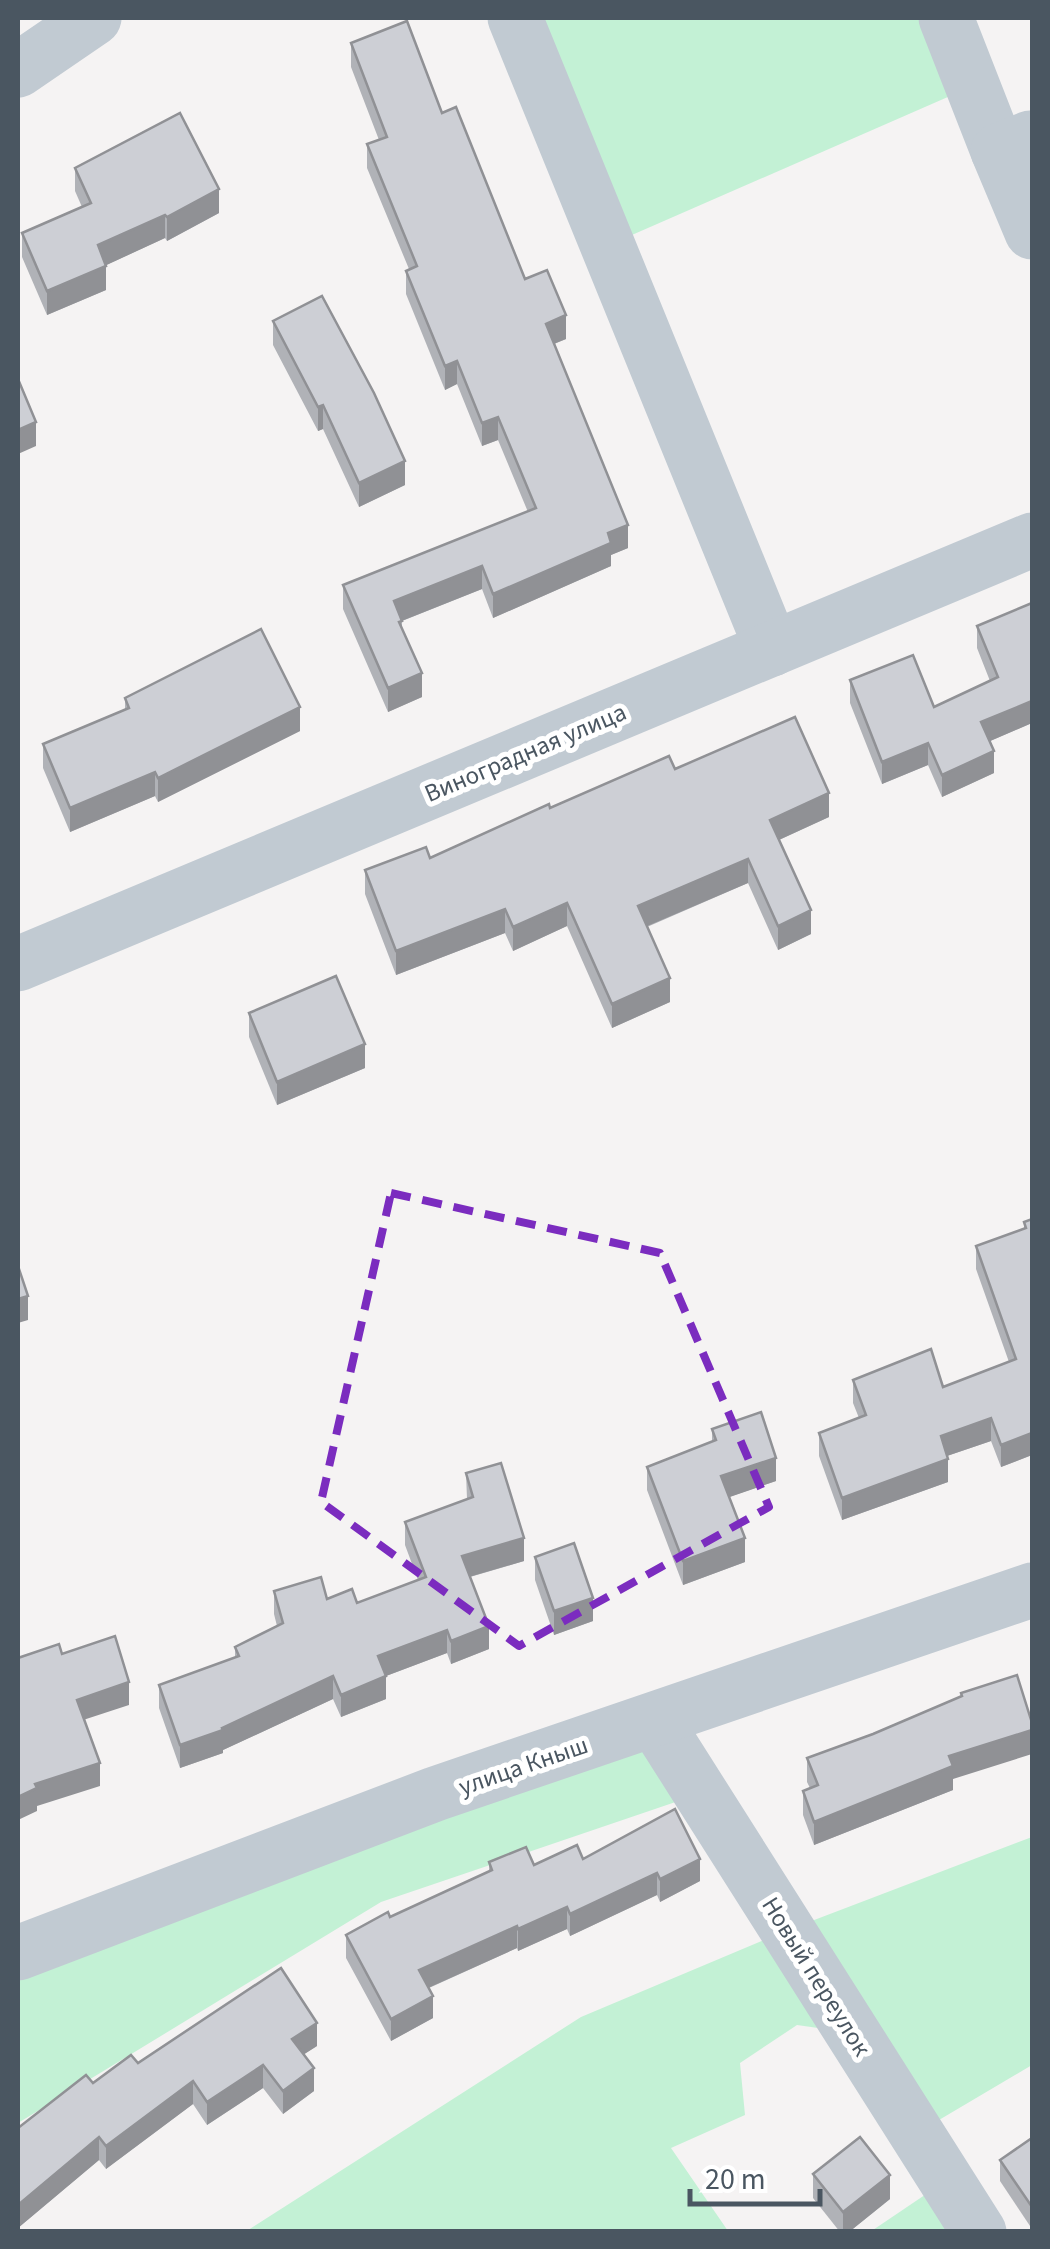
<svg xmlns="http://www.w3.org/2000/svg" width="1050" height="2249" viewBox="0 0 1050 2249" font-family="'Source Sans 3',sans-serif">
<rect width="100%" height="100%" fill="#f5f3f3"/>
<g fill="#c3f1d5">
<polygon points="515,18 946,18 973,86 609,245"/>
<polygon points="655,1721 702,1793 381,1902 18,2123 18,1953"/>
<polygon points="1032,1837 1032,2065 917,2133 853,2033 797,2025 740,2063 745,2115 671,2148 728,2231 245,2232 581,2017 788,1930"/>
<polygon points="947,2180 979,2232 870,2232"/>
</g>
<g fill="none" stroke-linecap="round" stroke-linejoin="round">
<g stroke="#c1cad2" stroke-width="55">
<polyline points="515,18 772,649"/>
<polyline points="946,18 998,151"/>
<polyline points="18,70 94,18"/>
<polyline points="1030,138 998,151 1032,232"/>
<polyline points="18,964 1032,540"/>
<polyline points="655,1721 979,2232"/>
<polyline points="18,1953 435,1794 1032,1590"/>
</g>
</g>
<g fill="#b0b2b7">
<polygon points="351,43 442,113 525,279 566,339 554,344 628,548 611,555 611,566 493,618 482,589 402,621 402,630 422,697 388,712 343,609 343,585 528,512 498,440 482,446 457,384 445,390 406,294 406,271 409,269 367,168 367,144 379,140 351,67"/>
<polygon points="75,168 219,213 167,241 165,238 106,265 106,290 47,315 22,257 22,233 82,207 75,191"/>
<polygon points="273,321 405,485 359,507 323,429 318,431 273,345"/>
<polygon points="1032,603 1032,723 990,741 994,773 942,797 928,765 882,784 850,703 850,680 934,707 990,681 977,648 977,626"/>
<polygon points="125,698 300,731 158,802 155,796 70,832 43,768 43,744 125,709"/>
<polygon points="675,769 829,817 779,840 811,934 778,950 748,883 647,927 670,1002 612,1028 567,926 513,951 505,933 396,975 365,894 365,870 430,858 550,808"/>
<polygon points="249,1013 365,1068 277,1105 249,1037"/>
<polygon points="1032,1219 1032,1455 1001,1467 991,1441 947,1456 948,1482 842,1520 819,1456 819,1433 859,1418 853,1403 853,1380 943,1387 1009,1362 976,1269 976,1246 1024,1228 1024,1222"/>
<polygon points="712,1429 776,1481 729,1497 745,1562 683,1585 647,1490 647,1467 712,1442"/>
<polygon points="466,1473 524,1561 470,1577 489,1649 451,1664 447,1653 386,1676 386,1699 341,1717 333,1699 223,1750 223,1753 180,1768 159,1708 159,1685 235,1658 235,1647 277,1626 274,1614 274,1591 357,1603 418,1580 405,1545 405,1522 467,1499"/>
<polygon points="535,1557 593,1621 554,1635 535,1580"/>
<polygon points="1017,1675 953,1779 953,1790 814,1845 803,1815 803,1791 810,1788 807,1782 807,1758 873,1734 961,1696 961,1693"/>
<polygon points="583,1859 700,1881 660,1902 657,1895 570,1936 567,1929 518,1951 517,1948 429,1988 433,2018 391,2041 346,1958 346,1935 390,1917 489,1871 489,1862 534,1865"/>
<polygon points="317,2046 304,2054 314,2091 283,2114 263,2088 207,2125 193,2104 106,2169 99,2160 18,2228 18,2128 93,2083"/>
<polygon points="1032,2138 1032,2229 1000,2181 1000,2160"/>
<polygon points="813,2174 890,2199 849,2232 840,2232 813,2198"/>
</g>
<g fill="#909195">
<polygon points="219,189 219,213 167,241 167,217"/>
<polygon points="165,215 165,238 98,269 98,245"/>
<polygon points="106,266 106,290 47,315 47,291"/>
<polygon points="566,315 566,339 546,347 546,324"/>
<polygon points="457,361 457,384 445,390 445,366"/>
<polygon points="323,405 323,429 318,431 318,407"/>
<polygon points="498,417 498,440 482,446 482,423"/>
<polygon points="36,422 36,446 18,454 18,430"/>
<polygon points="405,461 405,485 359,507 359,483"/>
<polygon points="628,525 628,548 611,555 611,566 493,618 493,594 608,533"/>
<polygon points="482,566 482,589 394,624 394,601"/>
<polygon points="422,673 422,697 388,712 388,688"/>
<polygon points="1032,701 1032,723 981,745 981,722"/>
<polygon points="300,707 300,731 158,802 158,778"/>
<polygon points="928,743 928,765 882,784 882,762"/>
<polygon points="994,751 994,773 942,797 942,775"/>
<polygon points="155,772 155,796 70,832 70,808"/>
<polygon points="829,793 829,817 770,844 770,820"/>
<polygon points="748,859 748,883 638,930 638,906"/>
<polygon points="567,903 567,926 513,951 513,927"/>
<polygon points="505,909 505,933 396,975 396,951"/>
<polygon points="811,910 811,934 778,950 778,926"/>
<polygon points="670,978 670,1002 612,1028 612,1004"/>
<polygon points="365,1044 365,1068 277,1105 277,1082"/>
<polygon points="28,1296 28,1320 18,1323 18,1299"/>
<polygon points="991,1418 991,1441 941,1458 941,1436"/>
<polygon points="1032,1429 1032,1455 1001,1467 1001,1445"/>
<polygon points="776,1458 776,1481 721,1500 721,1476"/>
<polygon points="948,1459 948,1482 842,1520 842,1498"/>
<polygon points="524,1538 524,1561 462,1579 462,1556"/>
<polygon points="745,1538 745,1562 683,1585 683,1561"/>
<polygon points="593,1598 593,1621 554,1635 554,1611"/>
<polygon points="489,1626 489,1649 451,1664 451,1641"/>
<polygon points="447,1630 447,1653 386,1676 386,1699 341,1717 341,1695 378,1656"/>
<polygon points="333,1676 333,1699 223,1750 223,1753 180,1768 180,1745 222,1728"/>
<polygon points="129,1682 129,1705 77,1722 77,1700"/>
<polygon points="1032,1730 1032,1754 953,1779 953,1790 814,1845 814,1822 949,1756"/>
<polygon points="100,1763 100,1786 37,1806 37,1811 18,1820 18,1797 35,1784"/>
<polygon points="700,1859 700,1881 660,1902 660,1879"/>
<polygon points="657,1873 657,1895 570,1936 570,1914"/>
<polygon points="567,1907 567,1929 518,1951 518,1929"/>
<polygon points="517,1926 517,1948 419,1992 419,1970"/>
<polygon points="433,1996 433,2018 391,2041 391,2019"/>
<polygon points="317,2023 317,2046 292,2062 292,2039"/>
<polygon points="263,2065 263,2088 207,2125 207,2102"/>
<polygon points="314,2068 314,2091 283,2114 283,2091"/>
<polygon points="193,2081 193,2104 106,2169 106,2146"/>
<polygon points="99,2137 99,2160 18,2228 18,2205"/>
<polygon points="890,2175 890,2199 849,2232 843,2232 843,2212"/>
</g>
<g fill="#cdcfd5" stroke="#909195" stroke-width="2.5">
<polygon points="407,21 442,113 456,107 525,279 547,270 566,315 546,324 628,525 608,533 611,543 493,594 482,566 394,601 402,621 399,622 422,673 388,688 343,585 536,508 498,417 482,423 457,361 445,366 406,271 417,266 367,144 387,137 351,43"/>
<polygon points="180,113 219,189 167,217 165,215 98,245 106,266 47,291 22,233 91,203 75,168"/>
<polygon points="322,296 374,393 405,461 359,483 323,405 318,407 273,321"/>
<polygon points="18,379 36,422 18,430"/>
<polygon points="1032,603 1032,701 981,722 994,751 942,775 928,743 882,762 850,680 913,655 934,707 998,677 977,626"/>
<polygon points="261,629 300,707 158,778 155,772 70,808 43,744 129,708 125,698"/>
<polygon points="795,717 829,793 770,820 811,910 778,926 748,859 638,906 670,978 612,1004 567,903 513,927 505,909 396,951 365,870 426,847 430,858 549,804 550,808 669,756 675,769"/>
<polygon points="336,976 365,1044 277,1082 249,1013"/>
<polygon points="1032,1219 1032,1433 1001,1445 991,1418 941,1436 948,1459 842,1498 819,1433 866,1415 853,1380 931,1349 943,1387 1016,1359 976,1246 1026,1228 1024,1222"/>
<polygon points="18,1266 28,1296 18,1299"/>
<polygon points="761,1412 776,1458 721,1476 745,1538 683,1561 647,1467 716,1440 712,1429"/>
<polygon points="501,1463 524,1538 462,1556 489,1626 451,1641 447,1630 378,1656 386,1676 341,1695 333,1676 222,1728 223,1730 180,1745 159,1685 239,1656 235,1647 283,1623 274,1591 321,1577 327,1599 352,1589 357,1603 426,1577 405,1522 473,1497 466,1473"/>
<polygon points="574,1543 593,1598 554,1611 535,1557"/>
<polygon points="115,1636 129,1682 77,1700 100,1763 35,1784 37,1788 18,1797 18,1658 59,1644 62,1654"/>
<polygon points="1017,1675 1032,1723 1032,1730 949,1756 953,1766 814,1822 803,1791 818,1785 807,1758 873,1734 962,1696 961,1693"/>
<polygon points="675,1809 700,1859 660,1879 657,1873 570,1914 567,1907 518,1929 517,1926 419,1970 433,1996 391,2019 346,1935 388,1912 390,1917 492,1870 489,1862 526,1847 534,1865 577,1845 583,1859"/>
<polygon points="281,1968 317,2023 292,2039 314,2068 283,2091 263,2065 207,2102 193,2081 106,2146 99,2137 18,2205 18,2128 86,2075 93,2083 131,2055 138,2063"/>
<polygon points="860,2137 890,2175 843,2212 813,2174"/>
<polygon points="1032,2138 1032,2207 1000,2160"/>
</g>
<path fill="none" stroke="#7b2cbf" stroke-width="8" stroke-dasharray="20 12" stroke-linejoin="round" d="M391,1193L660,1253L769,1507L519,1646L321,1502Z"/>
<g text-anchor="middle" stroke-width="10" stroke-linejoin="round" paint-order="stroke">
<g font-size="25" fill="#4a5661" stroke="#fff">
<text transform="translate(525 752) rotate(-23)" y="9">Виноградная улица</text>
<text transform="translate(523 1765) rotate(-19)" y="9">улица Кныш</text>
<text transform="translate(817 1976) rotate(58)" y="9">Новый переулок</text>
</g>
</g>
<rect width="1050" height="2249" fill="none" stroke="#4a5661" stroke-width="40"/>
<path d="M690 2189v15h130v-15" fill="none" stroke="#4a5661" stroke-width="5"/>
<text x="705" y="2189" font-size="30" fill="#4a5661" stroke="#ffffff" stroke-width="8" paint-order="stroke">20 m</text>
</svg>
